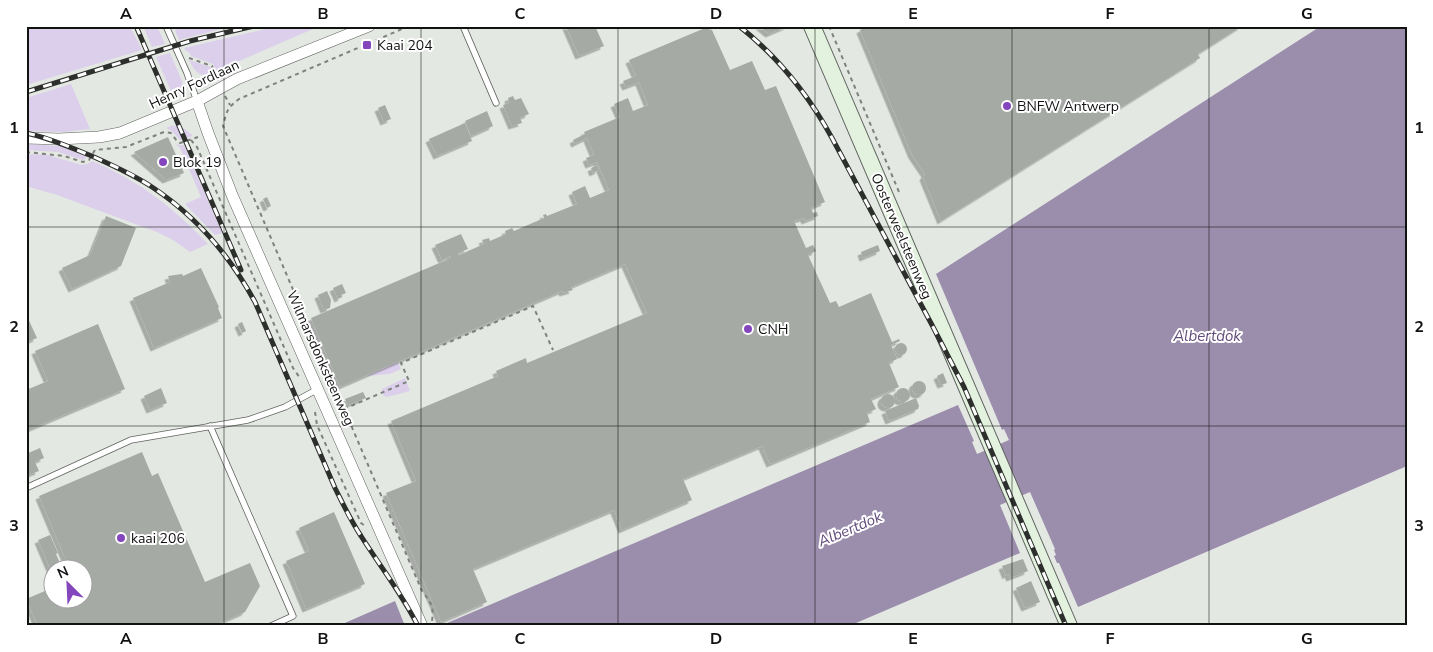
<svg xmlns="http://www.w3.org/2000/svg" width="1433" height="652" viewBox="0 0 1433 652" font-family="'Nunito Sans',sans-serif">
<defs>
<filter id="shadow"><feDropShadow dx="-3.5" dy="3.5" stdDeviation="0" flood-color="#0004"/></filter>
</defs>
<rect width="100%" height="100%" fill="#e4e8e3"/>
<g fill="#dbcfeb">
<polygon points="26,26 130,26 142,50 26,85"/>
<polygon points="143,26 157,26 165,44 152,47"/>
<polygon points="184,26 232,26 179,40 175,30"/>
<polygon points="279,26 320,26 216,71 213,64 191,56 189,52 186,51 184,48"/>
<path d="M170,53L182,81C183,92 179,95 170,99L167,93L171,91L156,57Z"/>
<path d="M189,60L211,67L214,75C201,79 194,71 189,60Z"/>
<polygon points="71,84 90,129 64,132 26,131 26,98"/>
<path d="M171,126C180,125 187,130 193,136L180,140L172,131L166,128Z"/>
<polygon points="175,143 179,145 184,145 222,233 215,235 185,204 201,197 180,148"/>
<polygon points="26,144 61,146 87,157 83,160 58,152 26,150"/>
<path d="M26,154L48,155L81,165L88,164L92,161C139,181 173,207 208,244L190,252L173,240L157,232L57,195L26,186Z"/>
<polygon points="398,362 401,369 390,374 366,376"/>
<polygon points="405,378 410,391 387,397 384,396 381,391 382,389"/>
</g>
<g fill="#9b8dac">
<polygon points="1321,26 1407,26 1407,466 1078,607 1059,563 1057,563 1054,556 1056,555 1054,550 1055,549 1030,492 1000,505 1020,553 849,626 440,626 958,405 974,441 972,442 977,454 1009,440 1004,429 1002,430 936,274"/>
<polygon points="395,601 405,626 338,626"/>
</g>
<g fill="#a6aaa5" filter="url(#shadow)">
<polygon points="566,26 595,26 604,46 579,56"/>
<polygon points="759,26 788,26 769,34"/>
<polygon points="866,26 1242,26 1198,54 1200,58 941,221 923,177 925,174 912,155 860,30"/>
<polygon points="705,28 712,30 730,70 752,61 765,90 776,86 825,202 811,208 813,213 817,212 818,216 805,221 804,218 794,221 806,248 813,245 816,251 808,255 830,303 836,301 839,307 871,293 892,342 899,339 900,341 891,345 897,359 889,363 899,387 871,399 876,409 867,413 870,422 770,464 762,446 683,479 692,500 622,530 614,510 473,569 487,602 441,622 386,493 416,481 391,421 498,376 496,371 526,358 527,363 647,313 625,264 571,287 573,290 563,293 562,291 340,387 311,318 451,258 450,256 442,260 435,245 461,234 468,249 458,253 459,255 484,244 482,240 489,238 490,241 506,234 505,231 512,228 514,231 544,218 543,215 546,214 547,216 577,204 572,192 585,186 590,198 609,190 597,162 589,165 586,158 594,155 587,138 575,144 573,140 585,134 584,132 620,117 614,104 628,98 633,111 648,105 639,82 626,87 623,81 636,76 629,60"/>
<polygon points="513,96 515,100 521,98 529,114 520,118 522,123 512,126 503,105 509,103 508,98"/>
<polygon points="385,105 391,119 384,122 378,108"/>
<polygon points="487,111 493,126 471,136 465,121"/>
<polygon points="465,123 472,141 437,156 429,139"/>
<polygon points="168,137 184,173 166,180 134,152"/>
<polygon points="597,165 599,170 593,173 591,168"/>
<polygon points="267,197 271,206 267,208 263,199"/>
<polygon points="106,216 136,228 121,266 72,289 62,268 90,255"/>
<polygon points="878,245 880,251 863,258 861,252"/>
<polygon points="201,268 219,307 218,308 222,318 154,348 133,298 170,282 168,276 182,274 183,276"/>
<polygon points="342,284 346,293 341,295 342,297 338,299 333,288"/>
<polygon points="327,291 331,300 330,308 324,310 318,295"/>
<polygon points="26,314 37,338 27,342 26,339"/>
<polygon points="242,322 246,331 242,333 238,324"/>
<polygon points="98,324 125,389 26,431 26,390 48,381 35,351"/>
<circle cx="901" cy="349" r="6"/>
<polygon points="943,373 947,383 941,385 937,376"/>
<circle cx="919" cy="388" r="7"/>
<circle cx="903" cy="395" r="7"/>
<polygon points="161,388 167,403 150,410 144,396"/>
<polygon points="363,392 366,398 348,405 345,399"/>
<circle cx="888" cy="401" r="7"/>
<polygon points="916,398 919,406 918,409 889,421 885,411"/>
<polygon points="40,448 44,458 35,462 39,471 26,476 26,454"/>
<polygon points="142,452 152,476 158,473 205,582 250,563 260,586 245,612 213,626 38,626 26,599 52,588 52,600 82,600 82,570 70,570 39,496"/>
<polygon points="334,512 365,584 306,609 286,561 309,551 299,528"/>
<polygon points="50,535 58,553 56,554 63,570 52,570 52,573 38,540"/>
<polygon points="1023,559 1028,571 1010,578 1008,574 1006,576 1002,566"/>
<polygon points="1031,581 1040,602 1025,608 1016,588"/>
</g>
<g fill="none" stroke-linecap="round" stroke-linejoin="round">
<g stroke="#60635f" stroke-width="7">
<g id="service">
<polyline points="166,26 187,73 197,101"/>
<polyline points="463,26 496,103"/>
<polyline points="210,426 293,616 271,626"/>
<polyline points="26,488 131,440 248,420 285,407 318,389"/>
</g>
</g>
<g stroke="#60635f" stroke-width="12">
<g id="minor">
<polyline points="197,101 208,133 232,195 422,626"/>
<polyline points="26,138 59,139 99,137 120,133 197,101 237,79 369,26"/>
</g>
</g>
<g stroke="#60635f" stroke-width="18">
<polyline id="secondary" points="812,26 1069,626"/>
</g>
<g stroke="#7e817d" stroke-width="2" stroke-dasharray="4 4" stroke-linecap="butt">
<path d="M409,26L239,99C226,109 227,111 223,126L422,591C431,603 434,606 432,621"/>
<polyline points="829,26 899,192"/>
<polyline points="189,58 212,66 217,78"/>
<polyline points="225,96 230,105"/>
<polyline points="191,140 197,147 293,368 300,378"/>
<polyline points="26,152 64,156 83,162 89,160 95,150 126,147 164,132 171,133 177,141 180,143 198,137"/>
<polyline points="344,409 409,381 401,363 533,306 553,350"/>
<polyline points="315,412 317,425 361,523 365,526"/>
</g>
<use href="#service" stroke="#fff" stroke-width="5.5"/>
<use href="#minor" stroke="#fff" stroke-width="11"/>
<use href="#secondary" stroke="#e3f2df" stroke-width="16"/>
<g stroke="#2c2f2c" stroke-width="5">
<g id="rail">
<polyline points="136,26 241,270"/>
<path d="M739,26C778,57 808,94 832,138L932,325L964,387L1066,626"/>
<polyline points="26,92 190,41 254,26"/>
<path d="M26,133C50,138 72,148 94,157C114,166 134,175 152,187C196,216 230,256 255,302L335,488C343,504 351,521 361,536C380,566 402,594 418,626"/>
</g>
</g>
<use href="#rail" stroke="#fff" stroke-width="3" stroke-dasharray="9" stroke-linecap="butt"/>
</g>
<path fill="none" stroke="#111311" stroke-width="1" stroke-opacity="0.55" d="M224,26V626M421,26V626M618,26V626M815,26V626M1012,26V626M1209,26V626M26,227H1407M26,426H1407"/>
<g fill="#8446bc" stroke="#fff" stroke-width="2">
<rect x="362" y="40" width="10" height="10" rx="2.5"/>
<circle cx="1007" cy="106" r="5"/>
<circle cx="163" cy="162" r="5"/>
<circle cx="748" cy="329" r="5"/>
<circle cx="121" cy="538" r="5"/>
</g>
<g text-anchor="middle" stroke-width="4" stroke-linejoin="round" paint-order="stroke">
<g font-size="14" fill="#111311" stroke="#fff" text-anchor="start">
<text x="377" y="50">Kaai 204</text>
<text x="1017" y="111">BNFW Antwerp</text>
<text x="173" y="167">Blok 19</text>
<text x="758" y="334">CNH</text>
<text x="131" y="543">kaai 206</text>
</g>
<g font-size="14" fill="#111311" stroke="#fff">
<text transform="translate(194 84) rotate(-25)" y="5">Henry Fordlaan</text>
<text transform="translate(902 236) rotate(67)" y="5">Oosterweelsteenweg</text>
<text transform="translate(321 358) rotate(66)" y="5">Wilmarsdonksteenweg</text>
</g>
<g font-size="15" font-style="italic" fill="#624c7b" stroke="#fff">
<text x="1207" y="341">Albertdok</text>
<text transform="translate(850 529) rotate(-23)" y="5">Albertdok</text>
</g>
</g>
<rect width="1433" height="652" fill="none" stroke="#ffffff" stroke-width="55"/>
<g transform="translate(68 584) rotate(336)"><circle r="24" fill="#ffffff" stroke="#a0a1a0"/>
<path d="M0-4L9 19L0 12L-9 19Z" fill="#8446bc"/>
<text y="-8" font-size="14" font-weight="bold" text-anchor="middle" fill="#111311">N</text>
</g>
<rect x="28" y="28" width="1378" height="596" fill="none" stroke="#111311" stroke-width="2"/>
<g font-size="16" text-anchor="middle" font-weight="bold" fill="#111311">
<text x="126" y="19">A</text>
<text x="323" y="19">B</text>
<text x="520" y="19">C</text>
<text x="716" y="19">D</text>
<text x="913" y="19">E</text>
<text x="1110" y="19">F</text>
<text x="1307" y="19">G</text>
<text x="14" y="133">1</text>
<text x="1419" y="133">1</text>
<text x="14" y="332">2</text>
<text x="1419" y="332">2</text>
<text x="14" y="531">3</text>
<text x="1419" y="531">3</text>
<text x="126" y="644">A</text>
<text x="323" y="644">B</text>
<text x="520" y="644">C</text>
<text x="716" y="644">D</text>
<text x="913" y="644">E</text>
<text x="1110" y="644">F</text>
<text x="1307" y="644">G</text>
</g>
</svg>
